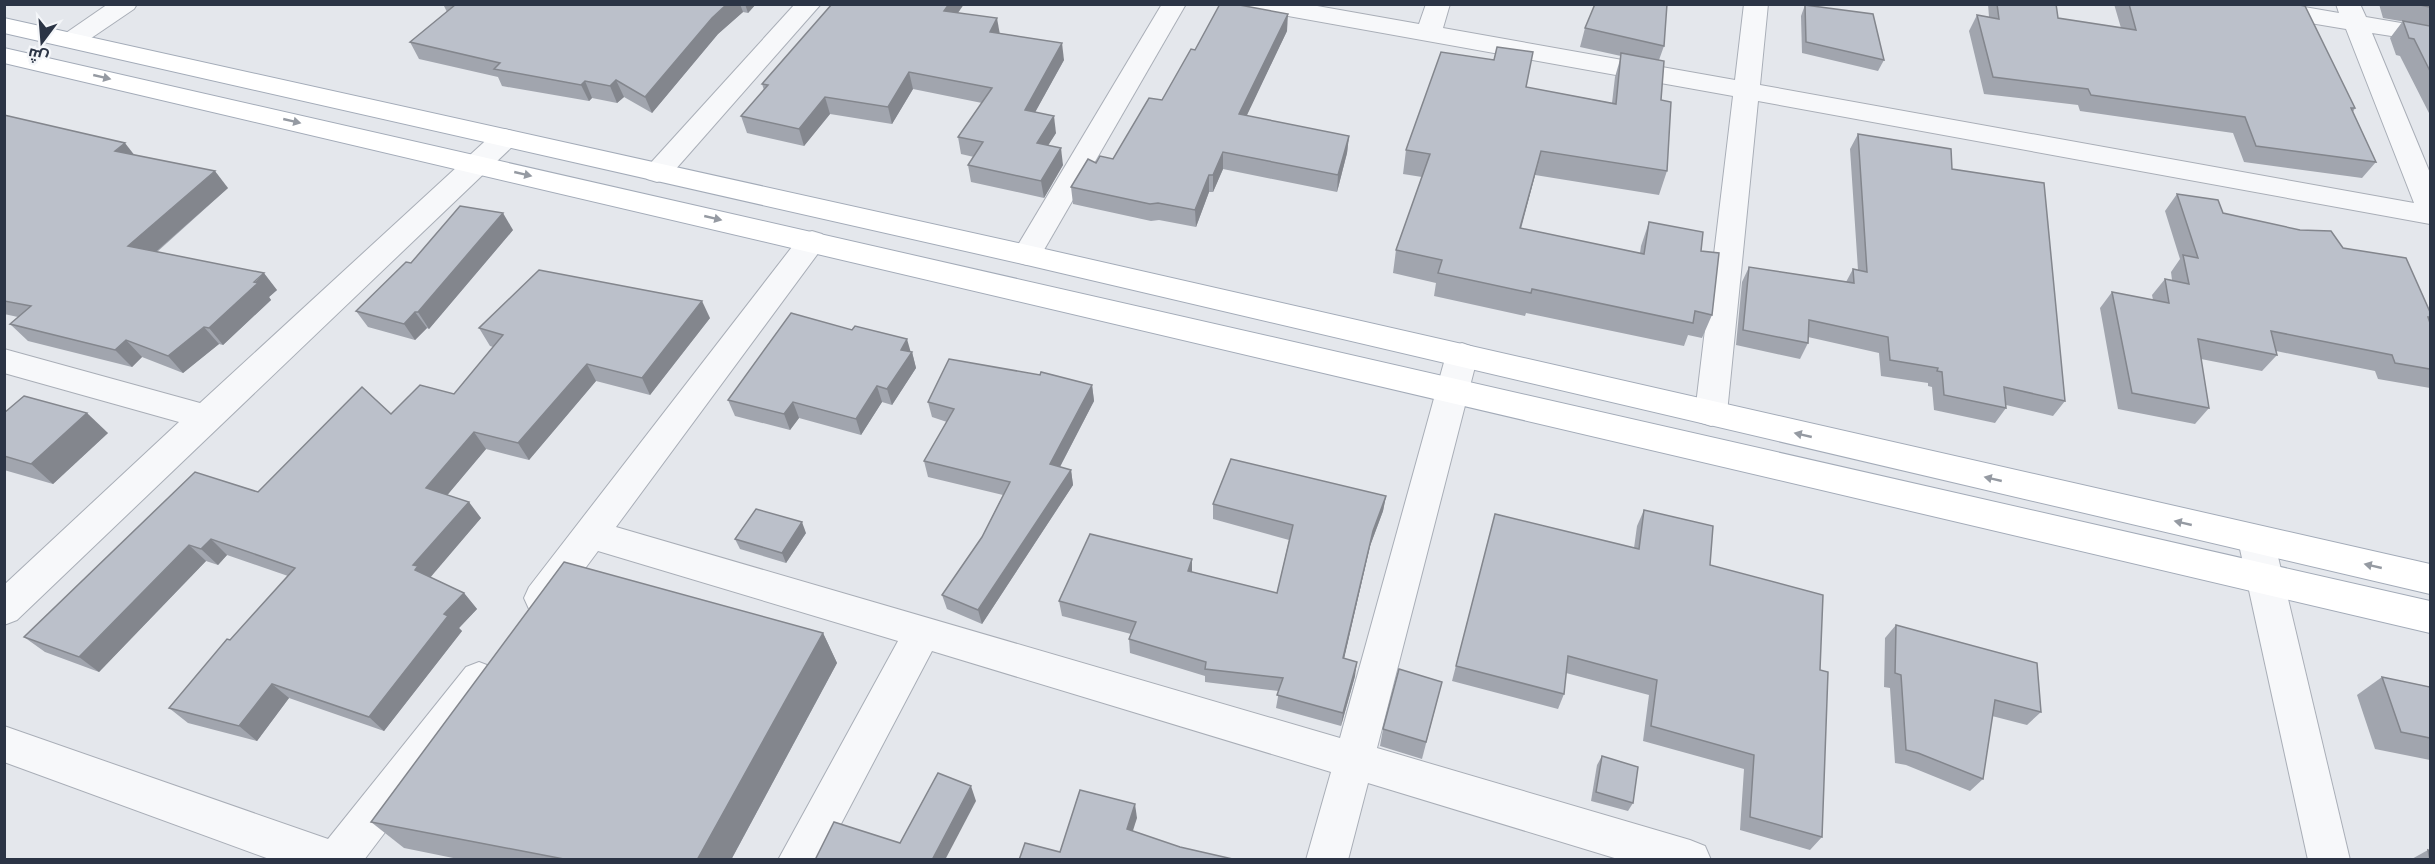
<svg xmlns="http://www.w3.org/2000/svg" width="2435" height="864" viewBox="0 0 2435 864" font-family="'Titillium Web',Cairo,sans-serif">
<rect width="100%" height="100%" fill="#e4e7ec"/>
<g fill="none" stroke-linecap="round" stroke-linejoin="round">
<g stroke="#a9aeb7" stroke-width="2">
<g id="minor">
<polygon points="108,4 137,4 134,9 81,45 72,48 63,45 59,40 63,35"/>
<polygon points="795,4 821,4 667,179 657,182 647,179 643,173 647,167"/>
<polygon points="1162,4 1186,4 1037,262 1027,265 1017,262 1012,255"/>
<polygon points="1248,4 1306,4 1419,24 1426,4 1450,4 1443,28 1735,80 1744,4 1768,4 1760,85 2414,203 2346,29 2239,11 2230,9 2227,4 2287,4 2339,13 2336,4 2360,4 2366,17 2430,28 2430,42 2372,33 2430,173 2430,224 1758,101 1727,413 1723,422 1711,426 1699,422 1695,413 1733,96 1260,11 1251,9"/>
<polygon points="505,129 515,132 519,138 515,144 17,620 4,625 4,585 179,422 4,373 4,349 200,403 495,132"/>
<polygon points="812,231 822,234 827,241 822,248 616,527 1340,738 1446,355 1451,347 1462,343 1473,347 1478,355 1377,748 1690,840 1705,846 1711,860 1621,860 1368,783 1348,860 1306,860 1331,772 932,651 822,860 778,860 898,641 598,551 555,609 542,614 529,609 524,598 529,587 802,234"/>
<polygon points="2256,525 2268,530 2274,540 2350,860 2308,860 2238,540 2244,530"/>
<polygon points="479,662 492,667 498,679 492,691 364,860 272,860 4,762 4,726 328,839 466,667"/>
</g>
</g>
<g stroke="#a3abb8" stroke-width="2">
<g id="major">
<polygon points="4,18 1027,245 2430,564 2430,594 1027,265 4,33"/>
<polygon points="4,48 2430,601 2430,633 4,63"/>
</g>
</g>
<use href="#minor" fill="#f7f8fa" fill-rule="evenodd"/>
<use href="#major" fill="#fff" fill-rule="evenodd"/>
</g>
<g fill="#a1a5ae">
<polygon points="443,4 756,4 748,13 743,12 718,34 652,113 624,97 617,103 592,98 589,101 502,86 498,77 419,59 410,42 447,12"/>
<polygon points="832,4 964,4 958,13 999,33 1064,60 1035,112 1056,133 1048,145 1063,165 1044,198 971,182 968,165 974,157 961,154 958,137 982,103 913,89 892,124 830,114 804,146 747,133 741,116 764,90 762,84"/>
<polygon points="1988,4 2056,4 2058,18 2121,28 2114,4 2294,4 2355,108 2353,112 2376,162 2362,178 2244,162 2233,133 2080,111 2078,105 1984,94 1969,31 1977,15 1989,17"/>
<polygon points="2379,4 2430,4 2430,115 2400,56 2396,55 2390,38 2403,21 2406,22 2383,18"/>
<polygon points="1805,5 1884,60 1878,71 1802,53 1801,16"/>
<polygon points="1585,28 1664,46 1659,60 1661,100 1667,171 1659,195 1535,175 1521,229 1640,253 1641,246 1649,222 1701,251 1712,315 1702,338 1688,335 1684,346 1526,313 1525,316 1434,296 1436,283 1393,273 1396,250 1422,177 1403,174 1406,150 1526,87 1612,103 1615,77 1621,56 1580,47"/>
<polygon points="1287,31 1246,116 1349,136 1347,153 1337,192 1223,169 1213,192 1209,192 1196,227 1159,220 1151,221 1073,204 1071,187 1096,163 1113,159 1162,100 1195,50"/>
<polygon points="4,115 134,155 228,188 157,252 277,290 269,297 271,300 223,345 219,344 183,373 142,357 132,367 28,341 10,324 18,317 4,314"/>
<polygon points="1858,134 1952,169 2065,401 2053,416 2006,405 2006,408 1995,423 1934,410 1932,387 1928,386 1928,383 1881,376 1879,353 1808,337 1808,343 1800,359 1736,345 1742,282 1749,267 1846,282 1853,269 1858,270 1850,149"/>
<polygon points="2177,194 2223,213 2343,248 2430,312 2430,388 2378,379 2375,371 2276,351 2277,355 2262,371 2201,359 2209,408 2195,424 2118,409 2100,308 2112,292 2153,300 2152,295 2165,279 2172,280 2171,272 2180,259 2165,211"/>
<polygon points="513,230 429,329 427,328 415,340 368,327 356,311 411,263"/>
<polygon points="710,318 650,395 596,381 529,460 486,449 447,495 481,518 430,577 464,593 477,609 459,628 462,631 384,731 289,698 257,741 188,723 169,708 288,576 227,555 218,565 206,561 99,672 45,652 24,637 258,492 391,414 454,394 493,347 490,346 479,328"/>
<polygon points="910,351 912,352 916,368 892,405 882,402 861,435 799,418 790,430 735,416 728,400"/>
<polygon points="1092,385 1094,401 1060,467 1071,470 1073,485 982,624 947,609 942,595 982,537 1003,495 928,477 924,461 947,422 932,417 928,402"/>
<polygon points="4,413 108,433 53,484 4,470"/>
<polygon points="1386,496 1383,511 1370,546 1344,658 1355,676 1341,726 1276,708 1279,691 1205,682 1205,676 1130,653 1129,639 1131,634 1062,616 1059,601 1192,559 1192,572 1277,593 1289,540 1213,519 1213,504"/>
<polygon points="1644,510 1710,565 1820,670 1822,837 1810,850 1740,830 1744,769 1643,741 1649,695 1566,673 1564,694 1558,709 1452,681 1491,530 1634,548 1637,526"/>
<polygon points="806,533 786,563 740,549 735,539"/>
<polygon points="1896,625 2041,712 2027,725 1992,716 1983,779 1970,791 1906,765 1895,763 1890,688 1884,687 1885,638"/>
<polygon points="823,633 837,663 731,860 463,860 404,848 371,822"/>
<polygon points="2382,677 2430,687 2430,760 2375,749 2357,695"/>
<polygon points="1442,682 1422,759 1380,746 1383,729"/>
<polygon points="1602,756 1633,803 1628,811 1591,801 1597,765"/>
<polygon points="2428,850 2430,860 2410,860"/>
</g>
<g fill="#83868d">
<polygon points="727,4 740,4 743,12 718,34 652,113 645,97 712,18"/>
<polygon points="745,4 756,4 748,13"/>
<polygon points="949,4 964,4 947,28 944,11"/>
<polygon points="1288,14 1287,31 1239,132 1239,114"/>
<polygon points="997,18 1000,35 990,32"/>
<polygon points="1062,43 1064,60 1027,127 1025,110"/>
<polygon points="909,72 913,89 892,124 888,107"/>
<polygon points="616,80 624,97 617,103 610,86"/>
<polygon points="585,81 592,98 589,101 581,85"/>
<polygon points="825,97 830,114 804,146 799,129"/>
<polygon points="1054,116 1056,133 1039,160 1037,143"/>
<polygon points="1349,136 1347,153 1337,192 1338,175"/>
<polygon points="125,143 139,161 115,151"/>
<polygon points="1061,148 1063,165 1044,198 1041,181"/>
<polygon points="1541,151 1535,175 1514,252 1520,228"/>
<polygon points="1223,152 1223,169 1213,192 1213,175"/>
<polygon points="215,171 228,188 143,263 128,246"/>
<polygon points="1209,175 1209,192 1196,227 1195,210"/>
<polygon points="503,213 513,230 429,329 418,312"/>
<polygon points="264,273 277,290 269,297 271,300 223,345 209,328"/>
<polygon points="702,301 710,318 650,395 642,378"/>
<polygon points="415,312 427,328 415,340 404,324"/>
<polygon points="204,327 219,344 183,373 168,356"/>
<polygon points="907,339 911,353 912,352 916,368 892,405 887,389 901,350"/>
<polygon points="126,340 142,357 132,367 115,350"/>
<polygon points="587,364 596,381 529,460 518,443"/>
<polygon points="1092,385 1094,401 1053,480 1050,464"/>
<polygon points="877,386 882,402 861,435 856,419"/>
<polygon points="793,402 799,418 790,430 784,414"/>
<polygon points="87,413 108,433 53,484 31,464"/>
<polygon points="474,432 486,449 439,505 426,488"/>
<polygon points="1071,470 1073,485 982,624 978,610"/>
<polygon points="1386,496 1383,511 1370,546 1341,672 1343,658 1373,531"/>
<polygon points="469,502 481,518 429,579 415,570 413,565"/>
<polygon points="802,522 806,533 786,563 782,553"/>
<polygon points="211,539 227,555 218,565 201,549"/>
<polygon points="189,545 206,561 99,672 79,657"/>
<polygon points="1192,559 1192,574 1188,571"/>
<polygon points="464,593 477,609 459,628 462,631 384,731 369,717 444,614"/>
<polygon points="823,633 837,663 731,860 697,860"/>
<polygon points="1357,662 1355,676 1341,726 1343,713"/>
<polygon points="272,684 289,698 257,741 239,726"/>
<polygon points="971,786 976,801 945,860 932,860"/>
<polygon points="1135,804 1137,818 1129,843 1127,829"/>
</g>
<g fill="#bbc0ca" stroke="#83868d" stroke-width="1.5">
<polygon points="453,4 727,4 712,18 645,97 616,80 610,86 585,81 581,85 494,69 500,63 410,42 455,5"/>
<polygon points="832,4 949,4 944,11 997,18 990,32 1062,43 1025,110 1054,116 1037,143 1061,148 1041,181 968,165 983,142 958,137 992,88 909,72 888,107 825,97 799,129 741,116 768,85 762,84"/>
<polygon points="1220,4 1234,4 1288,14 1239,114 1349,136 1338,175 1223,152 1213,175 1209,175 1195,210 1158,203 1150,204 1071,187 1088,159 1096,163 1100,156 1113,159 1149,98 1162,100 1191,49 1195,50"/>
<polygon points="1595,4 1667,4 1664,46 1585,28"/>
<polygon points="1997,4 2056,4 2058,18 2136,30 2129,4 2294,4 2305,6 2355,108 2351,108 2376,162 2256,146 2245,117 2091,95 2088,89 1993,77 1977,15 1999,19"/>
<polygon points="2415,4 2430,4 2430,7"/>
<polygon points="1805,5 1873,14 1884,60 1806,42"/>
<polygon points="2403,21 2430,26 2430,71 2414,39 2409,38"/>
<polygon points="1497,47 1533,52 1526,87 1616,104 1621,53 1664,61 1661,100 1671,102 1667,171 1541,151 1520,228 1644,254 1649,222 1703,232 1701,251 1719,253 1712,315 1695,311 1693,323 1532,289 1531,293 1438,273 1442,260 1396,250 1430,154 1406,150 1441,52 1494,60"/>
<polygon points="4,115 125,143 115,151 215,171 128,246 264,273 254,282 258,283 209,328 204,327 168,356 126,340 115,350 10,324 31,306 4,301"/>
<polygon points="1858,134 1951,149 1952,169 2044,183 2065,401 2004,387 2006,408 1944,395 1942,372 1937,371 1938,368 1890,360 1888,337 1809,320 1808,343 1743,330 1749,267 1854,283 1853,269 1867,272"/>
<polygon points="2177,194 2218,200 2223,213 2300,230 2331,231 2343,248 2406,258 2430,312 2430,317 2428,317 2430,323 2430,369 2395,363 2392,355 2271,331 2277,355 2198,339 2209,408 2132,393 2112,292 2169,303 2165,279 2189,284 2183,255 2198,258"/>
<polygon points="460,206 503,213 418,312 415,312 404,324 356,311 406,262 411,263"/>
<polygon points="539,270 702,301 642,378 587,364 518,443 474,432 426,488 469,502 413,565 418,566 415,570 464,593 444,614 448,616 369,717 272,684 239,726 169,708 227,639 230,640 295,568 211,539 201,549 189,545 79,657 24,637 195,472 258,492 362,387 391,414 420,385 454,394 503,335 479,328"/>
<polygon points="791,313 852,330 855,326 907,339 901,350 912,352 887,389 877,386 856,419 793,402 784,414 728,400"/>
<polygon points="949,359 1040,375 1041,372 1092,385 1050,464 1071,470 978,610 942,595 982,537 1010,482 924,461 954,409 928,402"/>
<polygon points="24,396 87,413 31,464 4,456 4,413"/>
<polygon points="1231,459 1386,496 1373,531 1343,658 1357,662 1343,713 1277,695 1283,678 1205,669 1206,662 1129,639 1136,622 1059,601 1090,534 1192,559 1188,571 1277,593 1293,525 1213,504"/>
<polygon points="756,509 802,522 782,553 735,539"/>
<polygon points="1644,510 1713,526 1710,565 1823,595 1820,670 1828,672 1822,837 1750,817 1754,755 1651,726 1657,680 1568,656 1564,694 1456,666 1495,514 1639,549"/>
<polygon points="564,562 823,633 697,860 569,860 371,822"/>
<polygon points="1896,625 2037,663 2041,712 1995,700 1983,779 1918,753 1906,750 1901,675 1895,673"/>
<polygon points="1399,669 1442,682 1426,742 1383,729"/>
<polygon points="2382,677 2430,687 2430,738 2401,732"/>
<polygon points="1602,756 1638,767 1633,803 1596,792"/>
<polygon points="938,773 971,786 932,860 815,860 834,822 900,843"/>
<polygon points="1080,790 1135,804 1127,829 1180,847 1237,860 1019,860 1025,843 1060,852"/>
<polygon points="2428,850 2430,851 2430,860"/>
</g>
<defs><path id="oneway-solid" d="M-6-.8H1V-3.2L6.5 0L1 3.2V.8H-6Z" transform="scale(1.5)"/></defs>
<g fill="#959aa2">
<use href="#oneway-solid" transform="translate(102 77) rotate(13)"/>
<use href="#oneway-solid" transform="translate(292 121) rotate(13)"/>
<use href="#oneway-solid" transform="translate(523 174) rotate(13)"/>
<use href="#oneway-solid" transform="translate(713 218) rotate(13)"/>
<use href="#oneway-solid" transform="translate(1803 435) rotate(-167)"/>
<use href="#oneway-solid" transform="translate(1993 479) rotate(-167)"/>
<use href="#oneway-solid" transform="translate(2183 523) rotate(-167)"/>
<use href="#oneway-solid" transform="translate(2373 566) rotate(-167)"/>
</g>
<rect width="2435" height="864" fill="none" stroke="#2b3445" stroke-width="12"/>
<g transform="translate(42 42) rotate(196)" stroke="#f4f6f9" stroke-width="4.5" paint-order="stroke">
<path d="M0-4.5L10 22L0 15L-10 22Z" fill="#2b3445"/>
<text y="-9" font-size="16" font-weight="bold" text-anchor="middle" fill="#2b3445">ش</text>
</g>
</svg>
